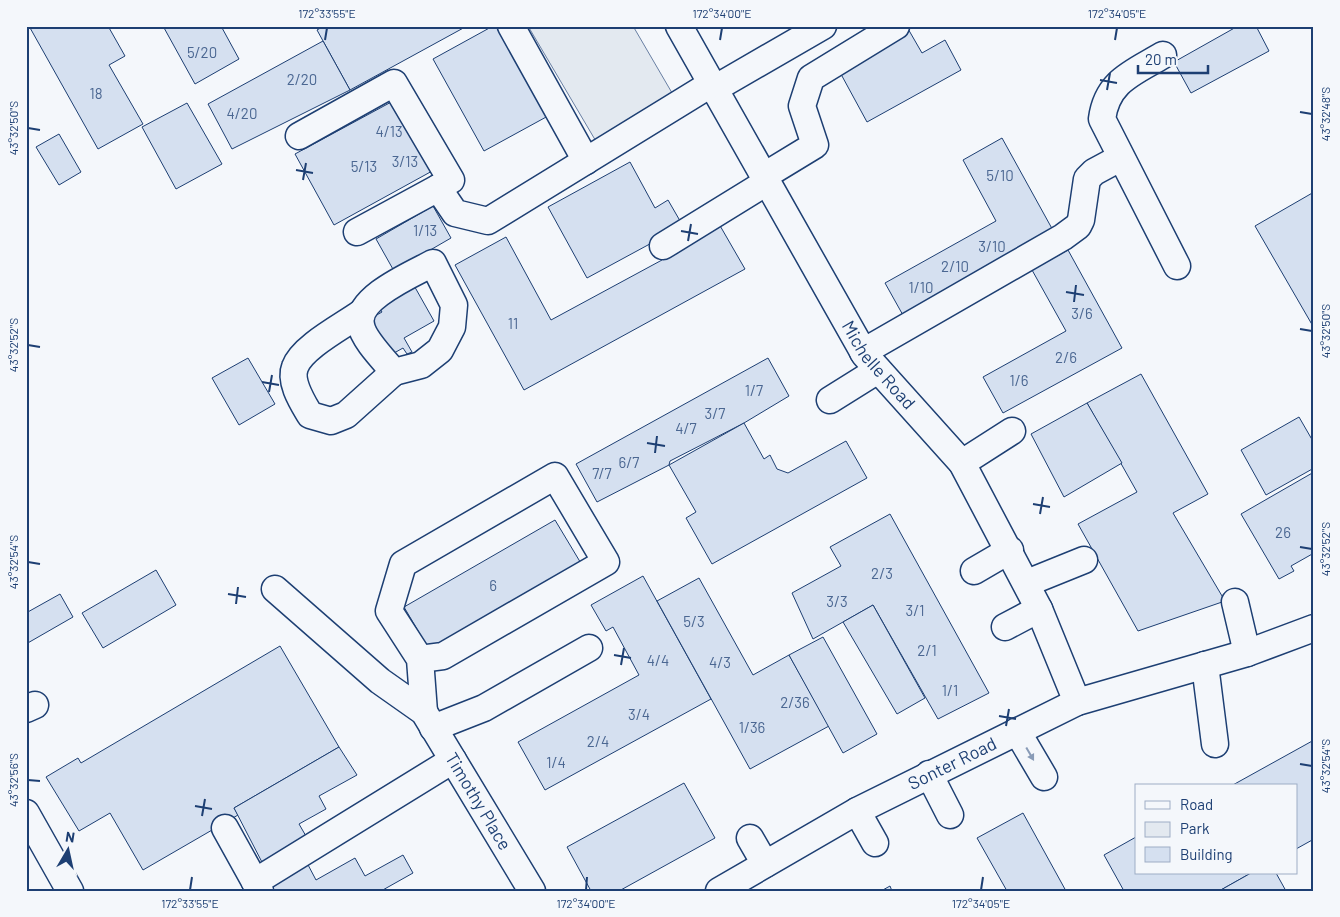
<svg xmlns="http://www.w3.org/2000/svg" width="1340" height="917" viewBox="0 0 1340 917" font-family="Barlow,sans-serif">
<rect width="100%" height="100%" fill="#f4f7fb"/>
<polygon fill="#e3e9f0" stroke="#687fa3" points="528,26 633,26 675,98 597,143"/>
<g fill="#d5e0f0" stroke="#1d3f73">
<polygon points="29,26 108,26 125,56 109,65 143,124 98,149"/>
<polygon points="163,26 221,26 239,59 195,84"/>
<polygon points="324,26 467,26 350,90 317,30"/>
<polygon points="493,26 499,26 548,116 484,151 433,59"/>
<polygon points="1238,26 1256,26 1269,51 1191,93 1174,62"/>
<polygon points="907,27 922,53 945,40 961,70 867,122 836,65"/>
<polygon points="323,41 350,90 232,149 208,104"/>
<polygon points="395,100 434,170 334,225 295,154"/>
<polygon points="187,103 222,164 176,189 142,127"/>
<polygon points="59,134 81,172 59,185 36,147"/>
<polygon points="1002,138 1055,234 904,317 885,283 996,221 963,160"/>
<polygon points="630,162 655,208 668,200 683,226 587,278 548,207"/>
<polygon points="1314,192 1314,328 1255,226"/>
<polygon points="433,206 451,238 394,271 376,239"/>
<polygon points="715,217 745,269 524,390 455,265 506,237 551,320 662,260 656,250"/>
<polygon points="1068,250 1122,348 1003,413 983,377 1066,331 1032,270"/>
<polygon points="412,282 434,321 404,338 412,352 407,354 403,348 387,357 366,321 382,312 376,303"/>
<polygon points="248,358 275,404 239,425 212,378"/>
<polygon points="768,358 789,396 744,423 670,461 669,465 597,502 576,464"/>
<polygon points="1141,374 1208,494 1173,513 1225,601 1138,631 1078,524 1137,492 1087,403"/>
<polygon points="1087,403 1122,463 1064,497 1031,434"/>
<polygon points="1299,417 1314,443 1314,468 1266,495 1241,450"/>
<polygon points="744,423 764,459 770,455 777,469 788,473 846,441 867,478 712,564 686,518 696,512 669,465"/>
<polygon points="1314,472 1314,553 1291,566 1294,571 1279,579 1241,514"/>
<polygon points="890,514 989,693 938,719 873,605 813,639 792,593 841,566 830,547"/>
<polygon points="555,520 582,565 431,653 404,607"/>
<polygon points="156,570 176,605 103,648 82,613"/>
<polygon points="643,576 711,699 545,790 518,742 639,675 613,627 606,631 591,605"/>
<polygon points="699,578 753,675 789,655 829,726 750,769 657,601"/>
<polygon points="60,594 73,617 26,644 26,613"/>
<polygon points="873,605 925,698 897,714 843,622"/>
<polygon points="823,637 877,734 843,753 789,655"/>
<polygon points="280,646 339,747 234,808 238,815 143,870 110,813 79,831 46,777 78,758 81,763"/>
<polygon points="1314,740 1314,839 1296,849 1296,786 1231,786"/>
<polygon points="339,747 357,775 319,796 326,809 299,824 310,843 265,868 234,808"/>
<polygon points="684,783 715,838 619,891 591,891 567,847"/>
<polygon points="1023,813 1066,891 1007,891 977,838"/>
<polygon points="1136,837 1136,873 1251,873 1219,891 1124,891 1104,855"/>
<polygon points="403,855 413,873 381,891 274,891 269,882 306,861 316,880 355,858 365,876"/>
<polygon points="1251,873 1276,873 1286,891 1219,891"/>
<polygon points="890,886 892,891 881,891"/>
</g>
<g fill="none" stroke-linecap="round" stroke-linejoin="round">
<g stroke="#1d3f73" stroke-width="29">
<g id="minor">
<polyline points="511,26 586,161"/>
<path id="s1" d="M679,26L865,355L962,463L1039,609L1077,702"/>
<path d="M1163,55C1133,73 1107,81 1102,119L1177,266"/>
<polyline points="714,89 823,26"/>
<polyline points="299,136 394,83 451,180 438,188"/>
<polyline points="764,176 815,145 802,106 811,78 896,26"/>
<polyline points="357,232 438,188 455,213 488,221 711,84"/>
<polyline points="663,246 767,182"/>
<path d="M433,263L454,305L452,327L440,350L421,365L394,372C385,361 363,339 361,325C355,298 413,274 433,263Z"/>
<path d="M361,313C343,326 302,347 295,367C289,382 303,403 310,415L331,421L346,415L394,372"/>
<polyline points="863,352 1063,237 1078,226 1081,220 1087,179 1094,172 1120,158"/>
<polyline points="830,400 878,370"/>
<polyline points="962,463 1012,431"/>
<polyline points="974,571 1010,550"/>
<polyline points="1027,583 1084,560"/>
<path id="s2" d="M275,589L380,681L424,712L532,891"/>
<polyline points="1235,602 1247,653"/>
<polyline points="1005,627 1039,609"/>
<polyline points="420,659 443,656 606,562 555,476 403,564 389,611 420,659 424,712"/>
<polyline points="1205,665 1215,744"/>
<polyline points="26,709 35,705"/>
<polyline points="433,728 484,708 589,648"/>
<polyline points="1017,731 1044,777"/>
<polyline points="929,774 950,815"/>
<polyline points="857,811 875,843"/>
<polyline points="26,813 70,891"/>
<polyline points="225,828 260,891"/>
<polyline points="750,838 765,864"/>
<polyline points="255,882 453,760"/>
<path id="s3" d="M719,891L857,811L1077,702L1247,653L1314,628"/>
</g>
</g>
<use href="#minor" stroke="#f4f7fb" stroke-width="26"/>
</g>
<defs><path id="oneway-solid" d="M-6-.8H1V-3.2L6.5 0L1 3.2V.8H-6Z" transform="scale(1.25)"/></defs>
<use fill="#889bb7" href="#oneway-solid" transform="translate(1030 754) rotate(60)"/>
<path fill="none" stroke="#1d3f73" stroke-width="2" d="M325,40L327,28M720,40L722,28M1115,40L1117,28M1100,80L1117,83M1107,90L1110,73M1300,112L1312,114M28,128L40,130M296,170L313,173M303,180L306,163M681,231L698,234M688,241L691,224M1066,292L1084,295M1074,302L1076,285M1300,329L1312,331M28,345L40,347M262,382L279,385M269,392L272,375M647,443L665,446M655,453L657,436M1033,504L1050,507M1040,514L1043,497M1300,547L1312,549M28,562L40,564M228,594L246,597M236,604L238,587M614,655L631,658M621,665L624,648M999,716L1016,719M1006,726L1009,709M1300,764L1312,766M28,780L40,781M195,806L212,809M202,816L205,799M190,890L192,877M586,890L587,877M981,890L983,877"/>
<g text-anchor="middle" stroke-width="4" stroke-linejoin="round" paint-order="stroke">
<g font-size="15" fill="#4b6792">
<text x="202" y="58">5/20</text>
<text x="302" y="85">2/20</text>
<text x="96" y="99">18</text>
<text x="242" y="119">4/20</text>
<text x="389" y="137">4/13</text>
<text x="405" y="167">3/13</text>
<text x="364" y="172">5/13</text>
<text x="1000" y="181">5/10</text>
<text x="425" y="236">1/13</text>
<text x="992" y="252">3/10</text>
<text x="955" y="272">2/10</text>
<text x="921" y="293">1/10</text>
<text x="1082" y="319">3/6</text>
<text x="513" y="329">11</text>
<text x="1066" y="363">2/6</text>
<text x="1019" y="386">1/6</text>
<text x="754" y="396">1/7</text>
<text x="715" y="419">3/7</text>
<text x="686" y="434">4/7</text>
<text x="629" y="468">6/7</text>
<text x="602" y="479">7/7</text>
<text x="1283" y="538">26</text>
<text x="882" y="579">2/3</text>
<text x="493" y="591">6</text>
<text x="837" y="607">3/3</text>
<text x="915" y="616">3/1</text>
<text x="694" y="627">5/3</text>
<text x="927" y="656">2/1</text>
<text x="658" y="666">4/4</text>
<text x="720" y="668">4/3</text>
<text x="950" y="696">1/1</text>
<text x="795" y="708">2/36</text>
<text x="639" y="720">3/4</text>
<text x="752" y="733">1/36</text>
<text x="598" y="747">2/4</text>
<text x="556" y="768">1/4</text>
</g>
<g font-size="18" fill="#1d3f73" stroke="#f4f7fb">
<text dy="6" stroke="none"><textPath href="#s1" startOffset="394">Michelle Road</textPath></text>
<text dy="6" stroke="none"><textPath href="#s3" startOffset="266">Sonter Road</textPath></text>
<text dy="6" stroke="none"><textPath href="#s2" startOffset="298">Timothy Place</textPath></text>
</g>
</g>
<rect width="1340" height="917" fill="none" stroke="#f4f7fb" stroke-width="55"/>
<rect x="1135" y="784" width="162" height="90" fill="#f4f7fb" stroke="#9eadc5"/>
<rect x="1145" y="801" width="25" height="8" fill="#f4f7fb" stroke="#9eadc5"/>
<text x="1180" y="810" font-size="15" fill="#1d3f73">Road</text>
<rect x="1145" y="822" width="25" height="15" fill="#e3e9f0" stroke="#9eadc5"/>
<text x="1180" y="834" font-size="15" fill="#1d3f73">Park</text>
<rect x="1145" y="847" width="25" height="15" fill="#d5e0f0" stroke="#9eadc5"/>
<text x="1180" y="860" font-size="15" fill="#1d3f73">Building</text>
<g transform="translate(68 850) rotate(9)" stroke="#f4f7fb" stroke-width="4" paint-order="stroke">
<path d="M0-4L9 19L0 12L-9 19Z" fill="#1d3f73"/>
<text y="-8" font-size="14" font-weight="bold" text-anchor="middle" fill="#1d3f73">N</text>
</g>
<path d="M1138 65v8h70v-8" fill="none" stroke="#1d3f73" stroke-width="2.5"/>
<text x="1145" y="65" font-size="15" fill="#1d3f73" stroke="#f4f7fb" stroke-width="4" paint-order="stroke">20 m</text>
<rect x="28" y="28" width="1284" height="862" fill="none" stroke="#1d3f73" stroke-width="2"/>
<g font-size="12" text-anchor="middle" fill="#1d3f73">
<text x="327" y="18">172°33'55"E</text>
<text x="722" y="18">172°34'00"E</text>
<text x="1117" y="18">172°34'05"E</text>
<text transform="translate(1326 114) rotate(-90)" y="4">43°32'48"S</text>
<text transform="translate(14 128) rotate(-90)" y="4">43°32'50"S</text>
<text transform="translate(1326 331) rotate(-90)" y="4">43°32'50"S</text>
<text transform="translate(14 345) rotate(-90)" y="4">43°32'52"S</text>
<text transform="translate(1326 549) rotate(-90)" y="4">43°32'52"S</text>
<text transform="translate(14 562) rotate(-90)" y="4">43°32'54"S</text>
<text transform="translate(1326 766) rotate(-90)" y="4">43°32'54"S</text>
<text transform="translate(14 780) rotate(-90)" y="4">43°32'56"S</text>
<text x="190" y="908">172°33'55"E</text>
<text x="586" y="908">172°34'00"E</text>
<text x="981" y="908">172°34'05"E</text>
</g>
</svg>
